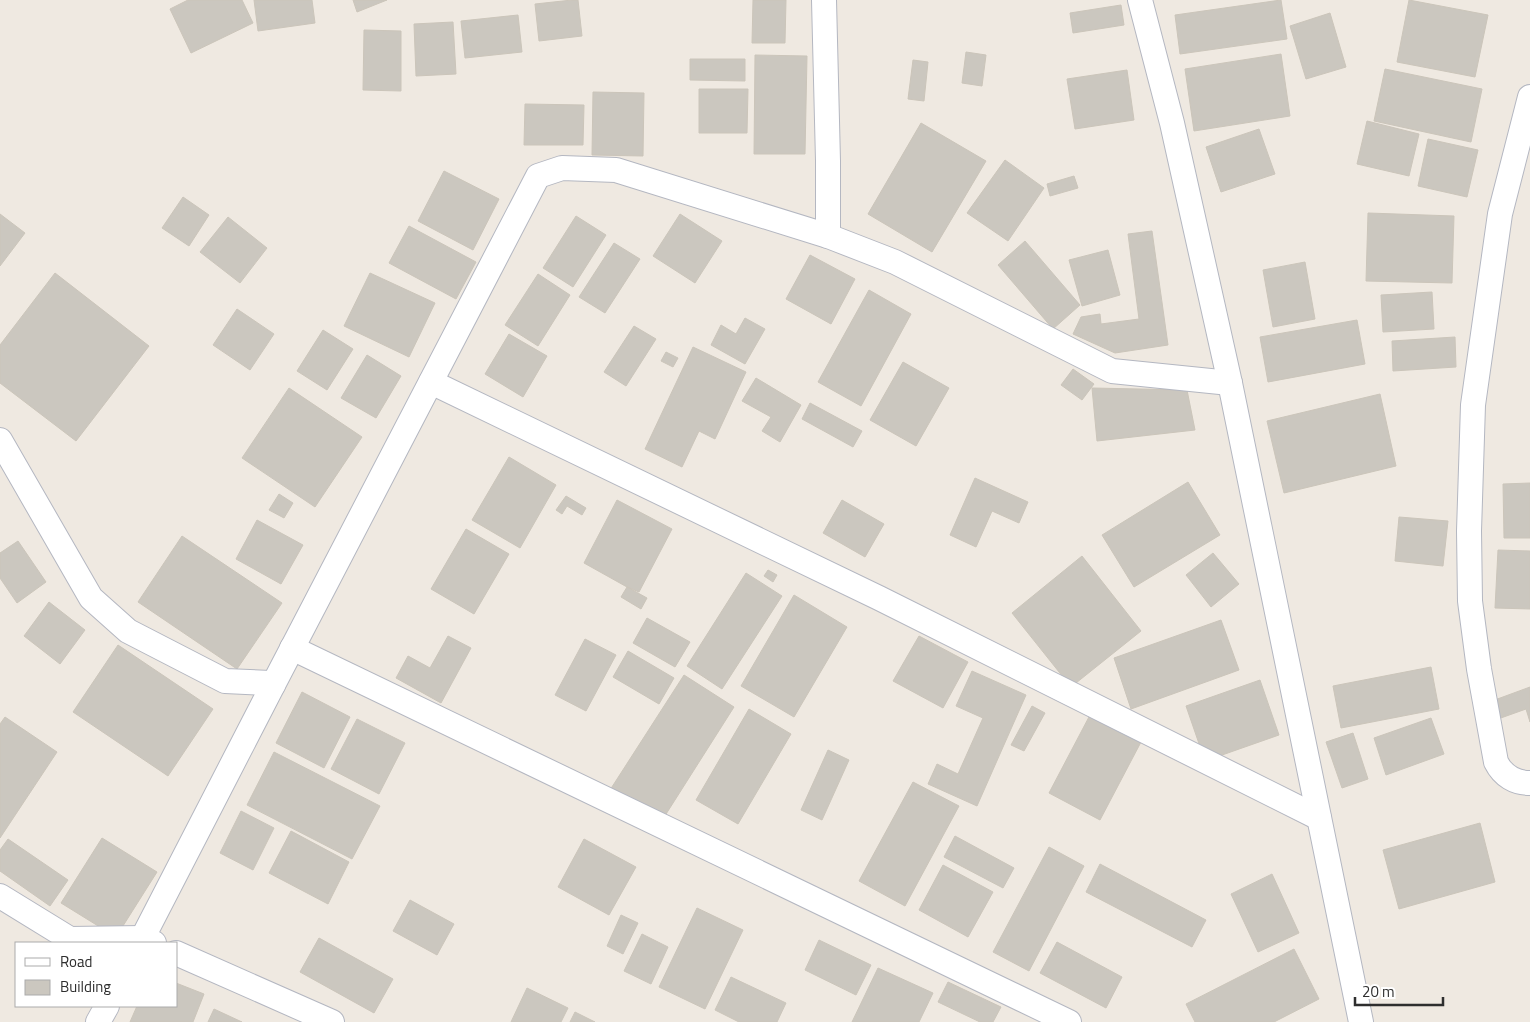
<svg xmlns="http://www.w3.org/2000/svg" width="1530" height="1022" viewBox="0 0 1530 1022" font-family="'Titillium Web',sans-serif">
<rect width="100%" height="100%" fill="#efe9e1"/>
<g fill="#cbc7bf" stroke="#cbc5ba">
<polygon points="188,0 242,0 253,23 191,53 170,9"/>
<polygon points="254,0 312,0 315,23 258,31"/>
<polygon points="353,0 387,0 357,12"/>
<polygon points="572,0 578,0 582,36 539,41 535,4"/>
<polygon points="753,0 786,0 785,43 752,43"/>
<polygon points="1281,0 1287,39 1180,54 1175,15"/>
<polygon points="1409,0 1488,15 1475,77 1397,62"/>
<polygon points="1121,5 1124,25 1073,33 1070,13"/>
<polygon points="1330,13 1346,67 1306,79 1290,26"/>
<polygon points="518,15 522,52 465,58 461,21"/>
<polygon points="453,22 456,74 416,76 414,24"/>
<polygon points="364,30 401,31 401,91 363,90"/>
<polygon points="966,52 986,55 982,86 962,83"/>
<polygon points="1281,54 1290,116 1194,131 1185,69"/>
<polygon points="755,55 807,56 805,154 754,154"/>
<polygon points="690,59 745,59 745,81 690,80"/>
<polygon points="913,60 928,62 924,101 908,99"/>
<polygon points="1385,69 1482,89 1471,142 1374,121"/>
<polygon points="1127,70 1134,120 1075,129 1067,79"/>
<polygon points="699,89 748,89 747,133 699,133"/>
<polygon points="593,92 644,93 643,156 592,155"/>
<polygon points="525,104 584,105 583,145 524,145"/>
<polygon points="1367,121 1419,134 1409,176 1357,164"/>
<polygon points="921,123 986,161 932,252 868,214"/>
<polygon points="1259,129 1275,174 1221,192 1206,147"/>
<polygon points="1428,139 1478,150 1467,197 1418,186"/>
<polygon points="1005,160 1044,188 1008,241 967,213"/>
<polygon points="444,171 499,199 473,250 418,221"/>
<polygon points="1074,176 1078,188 1050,196 1047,184"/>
<polygon points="183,197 209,215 189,246 162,228"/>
<polygon points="1368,213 1454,216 1452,283 1366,281"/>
<polygon points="0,214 25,233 0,266"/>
<polygon points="680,214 722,241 695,283 653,256"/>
<polygon points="576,216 606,235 573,287 543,268"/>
<polygon points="228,217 267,248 240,283 200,252"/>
<polygon points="409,226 476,262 456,299 389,263"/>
<polygon points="1152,231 1168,345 1115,353 1073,334 1081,317 1100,314 1101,324 1139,319 1128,234"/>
<polygon points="1025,241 1080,305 1053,329 998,265"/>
<polygon points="614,243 640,259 605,313 579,297"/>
<polygon points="1108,250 1120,295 1082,306 1069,260"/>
<polygon points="810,255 855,279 831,324 786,299"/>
<polygon points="1305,262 1315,319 1273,327 1263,270"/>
<polygon points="55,273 149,346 76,441 0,383 0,345"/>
<polygon points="370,273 435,303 409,357 344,326"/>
<polygon points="538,274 570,295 538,346 505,325"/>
<polygon points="869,290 911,314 861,406 818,382"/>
<polygon points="1432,292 1434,329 1383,332 1381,295"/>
<polygon points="237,309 274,334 250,370 213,345"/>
<polygon points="745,318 765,329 745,364 711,345 721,325 736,334"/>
<polygon points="1357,320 1365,364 1268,382 1260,337"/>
<polygon points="634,326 656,339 626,386 604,372"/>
<polygon points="323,330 353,349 327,390 297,371"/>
<polygon points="509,334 547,356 523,397 485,374"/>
<polygon points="1455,337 1456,367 1393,371 1392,341"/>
<polygon points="693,347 746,372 715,439 699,431 682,467 645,449"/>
<polygon points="666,352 678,358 673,367 661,361"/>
<polygon points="367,355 401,376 376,418 341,398"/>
<polygon points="903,362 949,388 916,446 870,420"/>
<polygon points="1073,369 1094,384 1082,400 1061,385"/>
<polygon points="756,378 801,405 780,442 762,431 771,417 742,401"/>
<polygon points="289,388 362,437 315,507 242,458"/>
<polygon points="1092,388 1187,390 1195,430 1097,441"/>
<polygon points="1380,394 1396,466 1284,493 1267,421"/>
<polygon points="810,403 862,431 853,447 802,419"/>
<polygon points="509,457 556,485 520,548 472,520"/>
<polygon points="975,478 1028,502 1019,523 992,511 976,547 950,535"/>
<polygon points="1188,482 1220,535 1134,587 1102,535"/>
<polygon points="1530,483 1530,538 1504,538 1503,484"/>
<polygon points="279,494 293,503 284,518 269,510"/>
<polygon points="566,496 586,508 582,515 567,506 562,514 556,510"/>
<polygon points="617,500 672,529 639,592 627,587 584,563"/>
<polygon points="842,500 884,524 865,557 823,533"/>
<polygon points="1399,517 1448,521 1443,566 1395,561"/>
<polygon points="257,520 303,545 281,584 236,559"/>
<polygon points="466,529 509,554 474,614 431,589"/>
<polygon points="182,536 282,603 237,669 138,602"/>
<polygon points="18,541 46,582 17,603 0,578 0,553"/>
<polygon points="1498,550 1530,551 1530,609 1495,608"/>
<polygon points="1213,553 1239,584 1211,607 1186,575"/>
<polygon points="1082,556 1141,631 1071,687 1012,613"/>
<polygon points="768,570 777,575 773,582 764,576"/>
<polygon points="746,573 782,596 722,689 687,666"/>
<polygon points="627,587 647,598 641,609 621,597"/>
<polygon points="794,595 847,627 794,717 741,686"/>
<polygon points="49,602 85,630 60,664 24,636"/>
<polygon points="647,618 690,642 675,667 633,643"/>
<polygon points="1221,620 1239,670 1131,709 1114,658"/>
<polygon points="448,636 471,648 441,703 396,678 408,656 430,668"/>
<polygon points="919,636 968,662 943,708 893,681"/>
<polygon points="585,639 616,655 586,711 555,695"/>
<polygon points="118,645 213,709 168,776 73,712"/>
<polygon points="628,651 674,678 659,704 613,677"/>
<polygon points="1431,667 1439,709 1341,728 1333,686"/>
<polygon points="972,671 1026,695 977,806 928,784 937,764 958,774 983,718 956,706"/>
<polygon points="684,675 734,707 661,822 610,790"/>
<polygon points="1260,680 1279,735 1205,761 1186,706"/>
<polygon points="1530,687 1530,722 1526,709 1498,719 1492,701"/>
<polygon points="302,692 350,717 324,768 276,743"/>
<polygon points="1032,706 1045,713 1024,751 1011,745"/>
<polygon points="749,709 791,734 738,824 696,800"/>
<polygon points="1090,715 1141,742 1100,820 1049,793"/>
<polygon points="5,717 57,752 0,838 0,724"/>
<polygon points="1431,718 1444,754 1386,775 1374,738"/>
<polygon points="357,719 405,743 379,794 331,769"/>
<polygon points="1353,733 1368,779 1342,788 1326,742"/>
<polygon points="828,750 849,760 822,820 801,810"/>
<polygon points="274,752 380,806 352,859 247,805"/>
<polygon points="913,782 959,806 905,906 859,881"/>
<polygon points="241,811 274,828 253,870 220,853"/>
<polygon points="1480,823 1495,882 1399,909 1383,850"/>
<polygon points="291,831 349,862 328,904 269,873"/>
<polygon points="955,836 1014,868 1003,888 944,857"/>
<polygon points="102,838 157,872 116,937 61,903"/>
<polygon points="8,839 68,880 50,906 0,871 0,850"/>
<polygon points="584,839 636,867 609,915 558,887"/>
<polygon points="1049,847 1084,866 1029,971 993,952"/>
<polygon points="1100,864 1206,920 1192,947 1086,892"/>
<polygon points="943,865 993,892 968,937 919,910"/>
<polygon points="1272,874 1299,933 1258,952 1231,894"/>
<polygon points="410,900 454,924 437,955 393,931"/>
<polygon points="697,908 743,930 705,1009 659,987"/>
<polygon points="621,915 638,923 623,954 607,946"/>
<polygon points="642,934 668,947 651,984 624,971"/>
<polygon points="319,938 393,979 374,1013 300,972"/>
<polygon points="819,940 871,965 856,995 805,970"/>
<polygon points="1057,942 1122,977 1106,1008 1040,973"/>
<polygon points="1294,949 1319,999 1274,1022 1195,1022 1186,1004"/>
<polygon points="878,968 933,993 919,1022 852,1022"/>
<polygon points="731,977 786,1003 777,1022 739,1022 715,1010"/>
<polygon points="948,982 1001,1007 993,1022 980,1022 938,1002"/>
<polygon points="176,983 204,994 193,1022 130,1022 137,1006 176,1006"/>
<polygon points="527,988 568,1008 561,1022 511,1022"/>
<polygon points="214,1009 242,1022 208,1022"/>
<polygon points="575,1012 595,1022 570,1022"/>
</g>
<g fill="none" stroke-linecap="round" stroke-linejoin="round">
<g stroke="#b4b7c1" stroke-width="26">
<g id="street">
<polyline points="824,0 828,161 828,236"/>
<polyline points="1140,0 1172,123 1230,383 1361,1022"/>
<path d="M1530,97L1500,214L1473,405L1469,531L1470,601L1479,669L1496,762C1503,776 1515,783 1530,783"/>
<polyline points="431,382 879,598 1319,818"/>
<polyline points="0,440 91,598 128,631 225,681 270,683 273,685"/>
<polyline points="292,648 1069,1022"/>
<polyline points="0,896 70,939 143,938 154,943"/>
<polyline points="140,943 273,685 538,176 562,168 616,170 828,236 895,262 1112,371 1230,383"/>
<polyline points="176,953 332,1022"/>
<polyline points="98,1022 107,1006"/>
</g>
</g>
<use href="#street" stroke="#fff" stroke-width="24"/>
</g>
<rect x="15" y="942" width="162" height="65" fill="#ffffff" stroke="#ababab"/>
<rect x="25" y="958" width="25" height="8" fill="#ffffff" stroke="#ababab"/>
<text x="60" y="967" font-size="15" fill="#2e2e2e">Road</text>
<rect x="25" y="980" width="25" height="15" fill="#cbc7bf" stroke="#ababab"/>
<text x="60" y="992" font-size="15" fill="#2e2e2e">Building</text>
<path d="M1355 997v8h88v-8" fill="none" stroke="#2e2e2e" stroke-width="2.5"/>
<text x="1362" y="997" font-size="15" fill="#2e2e2e" stroke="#ffffff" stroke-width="4" paint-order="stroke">20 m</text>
</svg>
